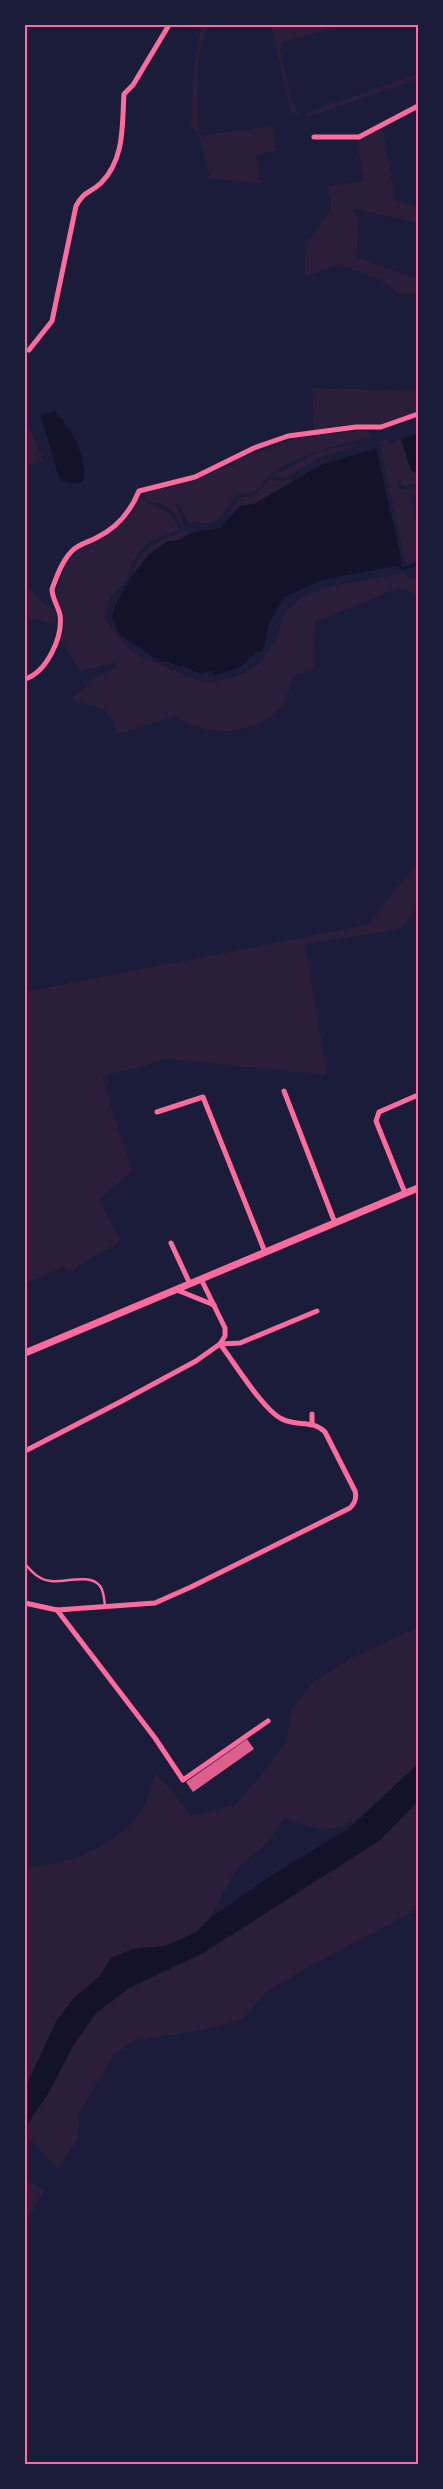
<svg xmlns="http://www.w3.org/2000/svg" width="443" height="2489" viewBox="0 0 443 2489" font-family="Poppins,sans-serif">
<rect width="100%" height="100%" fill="#1b1b3a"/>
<g fill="#2a1e3b">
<path d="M201,25H249L210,27C192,44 199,112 199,136L273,126L276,151L256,155L260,183L210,179L199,137L196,131L191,129L194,69Z"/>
<polygon points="271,25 344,25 284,42 280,50 293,106 299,115 291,113"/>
<polygon points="418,74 418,79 308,117 306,113"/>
<polygon points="383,129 395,200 418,207 418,223 353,209 359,220 356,257 418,279 418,294 397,293 383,281 338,264 305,277 305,251 309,240 327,215 331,204 328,186 364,181 359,153 359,139"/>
<polygon points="312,388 418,391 418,412 381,424 352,425 314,430"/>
<polygon points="25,422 33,434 44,462 25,465"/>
<path d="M356,431H367L370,438C333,444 305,454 273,472C266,476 264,484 258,489C251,494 243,493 236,495C227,505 223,522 208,523C200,523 196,521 189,524L178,502L176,505L184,527L182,528C178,519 172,507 161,504C154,502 148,502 142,496L152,491L198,479L225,466L236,465V460L297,438Z"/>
<polygon points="399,439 401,439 411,470 418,474 418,483 403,486 401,480 397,481 400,490 418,487 418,495 411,497 418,531 418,560 406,564 379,441 386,440 391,445"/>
<polygon points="359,443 352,448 320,457 287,477 271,477 321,451"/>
<polygon points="291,478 293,482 254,504 240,506 234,514 230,510 239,498 255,495 269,480 284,481"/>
<path d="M140,497C157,513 168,502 179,530L151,541L140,551L132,562L126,581L111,596L106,610L105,619L117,636L132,652L188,677L203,681L212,682L235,677L258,665L276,641L285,611L303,597L328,587L405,573L410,579L418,578V596L399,588L315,622L313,670L293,676C290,684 289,695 284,702C262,736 206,739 176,716L116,735C113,707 98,707 74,701V695L86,687L90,680L117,667L115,663L80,671L60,639L63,623L56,593L66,564L77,551L123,524L131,514Z"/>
<path d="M187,529L189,533L134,573C140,544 164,541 187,529Z"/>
<polygon points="25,587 29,588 45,605 55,609 57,625 25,617"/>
<polygon points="418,862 418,907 401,929 305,944 327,1075 167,1059 102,1077 132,1171 99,1200 121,1241 69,1272 64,1266 25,1284 25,992 367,925"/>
<path d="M418,1627V1764C395,1786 369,1819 337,1828C320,1832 299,1824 284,1818L268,1842L237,1868L209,1919L195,1933L165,1946L133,1949L111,1958L99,1977L74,1998L57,2020L25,2088V1867C66,1867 121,1844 143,1808C149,1798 152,1785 155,1774L172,1790L190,1816L236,1805L260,1777L286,1742L292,1709L313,1682L350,1659Z"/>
<polygon points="418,1801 418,1909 312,1965 266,1992 244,2019 203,2030 136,2040 114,2054 79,2114 78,2138 58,2169 25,2135 25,2128 49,2092 73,2046 96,2013 129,1988 203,1953 380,1840"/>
<polygon points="25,2178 44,2191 25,2223"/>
</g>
<g fill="#12122b">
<path d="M55,411C73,432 85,451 84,480L78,484L60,481L41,416Z"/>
<polygon points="418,433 418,474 411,470 401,439"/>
<polygon points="376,448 402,563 400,565 322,580 284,597 269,623 264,648 260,652 256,652 239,668 214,675 211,671 200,674 183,666 180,667 168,662 161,662 119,634 112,617 116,603 134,573 148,555 168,541 178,540 194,532 220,528 240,506 254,504 321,465"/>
<polygon points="418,1764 418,1801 380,1840 203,1953 129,1988 96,2013 73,2046 49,2092 25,2128 25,2088 57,2020 74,1998 99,1977 111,1958 133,1949 165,1946 195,1933 209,1919 272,1875 348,1829"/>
</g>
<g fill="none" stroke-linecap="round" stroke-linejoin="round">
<polyline stroke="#12122b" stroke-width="2.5" points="398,566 403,569 418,564"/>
</g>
<polygon fill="#dd5f8e" points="247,1739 254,1749 193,1792 186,1782"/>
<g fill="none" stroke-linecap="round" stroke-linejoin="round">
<path stroke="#ff6b9d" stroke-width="2.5" d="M25,1564C32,1572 39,1580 51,1581C64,1583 90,1573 100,1586C104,1591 104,1600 105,1605"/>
<g stroke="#ff6b9d" stroke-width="5">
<polyline points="314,137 359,137 418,106"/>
<path d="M29,350L52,321L76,206C85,190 89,194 101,183C125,159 122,125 124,94L133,85L169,25"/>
<path d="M25,679C47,672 63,637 60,615C58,606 52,598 52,589C57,576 62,561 72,551C77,545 88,542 96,538C117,528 130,513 139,491L195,477L254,448L288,436L356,427H381L418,414"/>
<polyline points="284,1091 335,1223"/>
<polyline points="157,1112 203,1097 265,1252"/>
<polyline points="405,1193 376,1121 379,1112 418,1095"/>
<polyline points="171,1243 190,1284"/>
<polyline points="177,1290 214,1305"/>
<polyline points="220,1344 240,1343 317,1311"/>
<polyline points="312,1414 312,1423"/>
<polyline points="25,1451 122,1401 196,1361 220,1344 225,1336 225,1328 201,1279"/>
<path d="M25,1603L57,1610L155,1603L191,1587L350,1508C355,1503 357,1498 355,1491L325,1432C312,1419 297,1427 282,1419C263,1410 234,1362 220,1344"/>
<polyline points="57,1610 155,1738 183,1780 268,1721"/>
</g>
<polyline stroke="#ff6b9d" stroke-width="7" points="25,1353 418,1188"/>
</g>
<rect width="443" height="2489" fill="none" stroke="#1b1b3a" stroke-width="52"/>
<rect x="26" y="26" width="391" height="2437" fill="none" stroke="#ff6b9d" stroke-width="2"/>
</svg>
